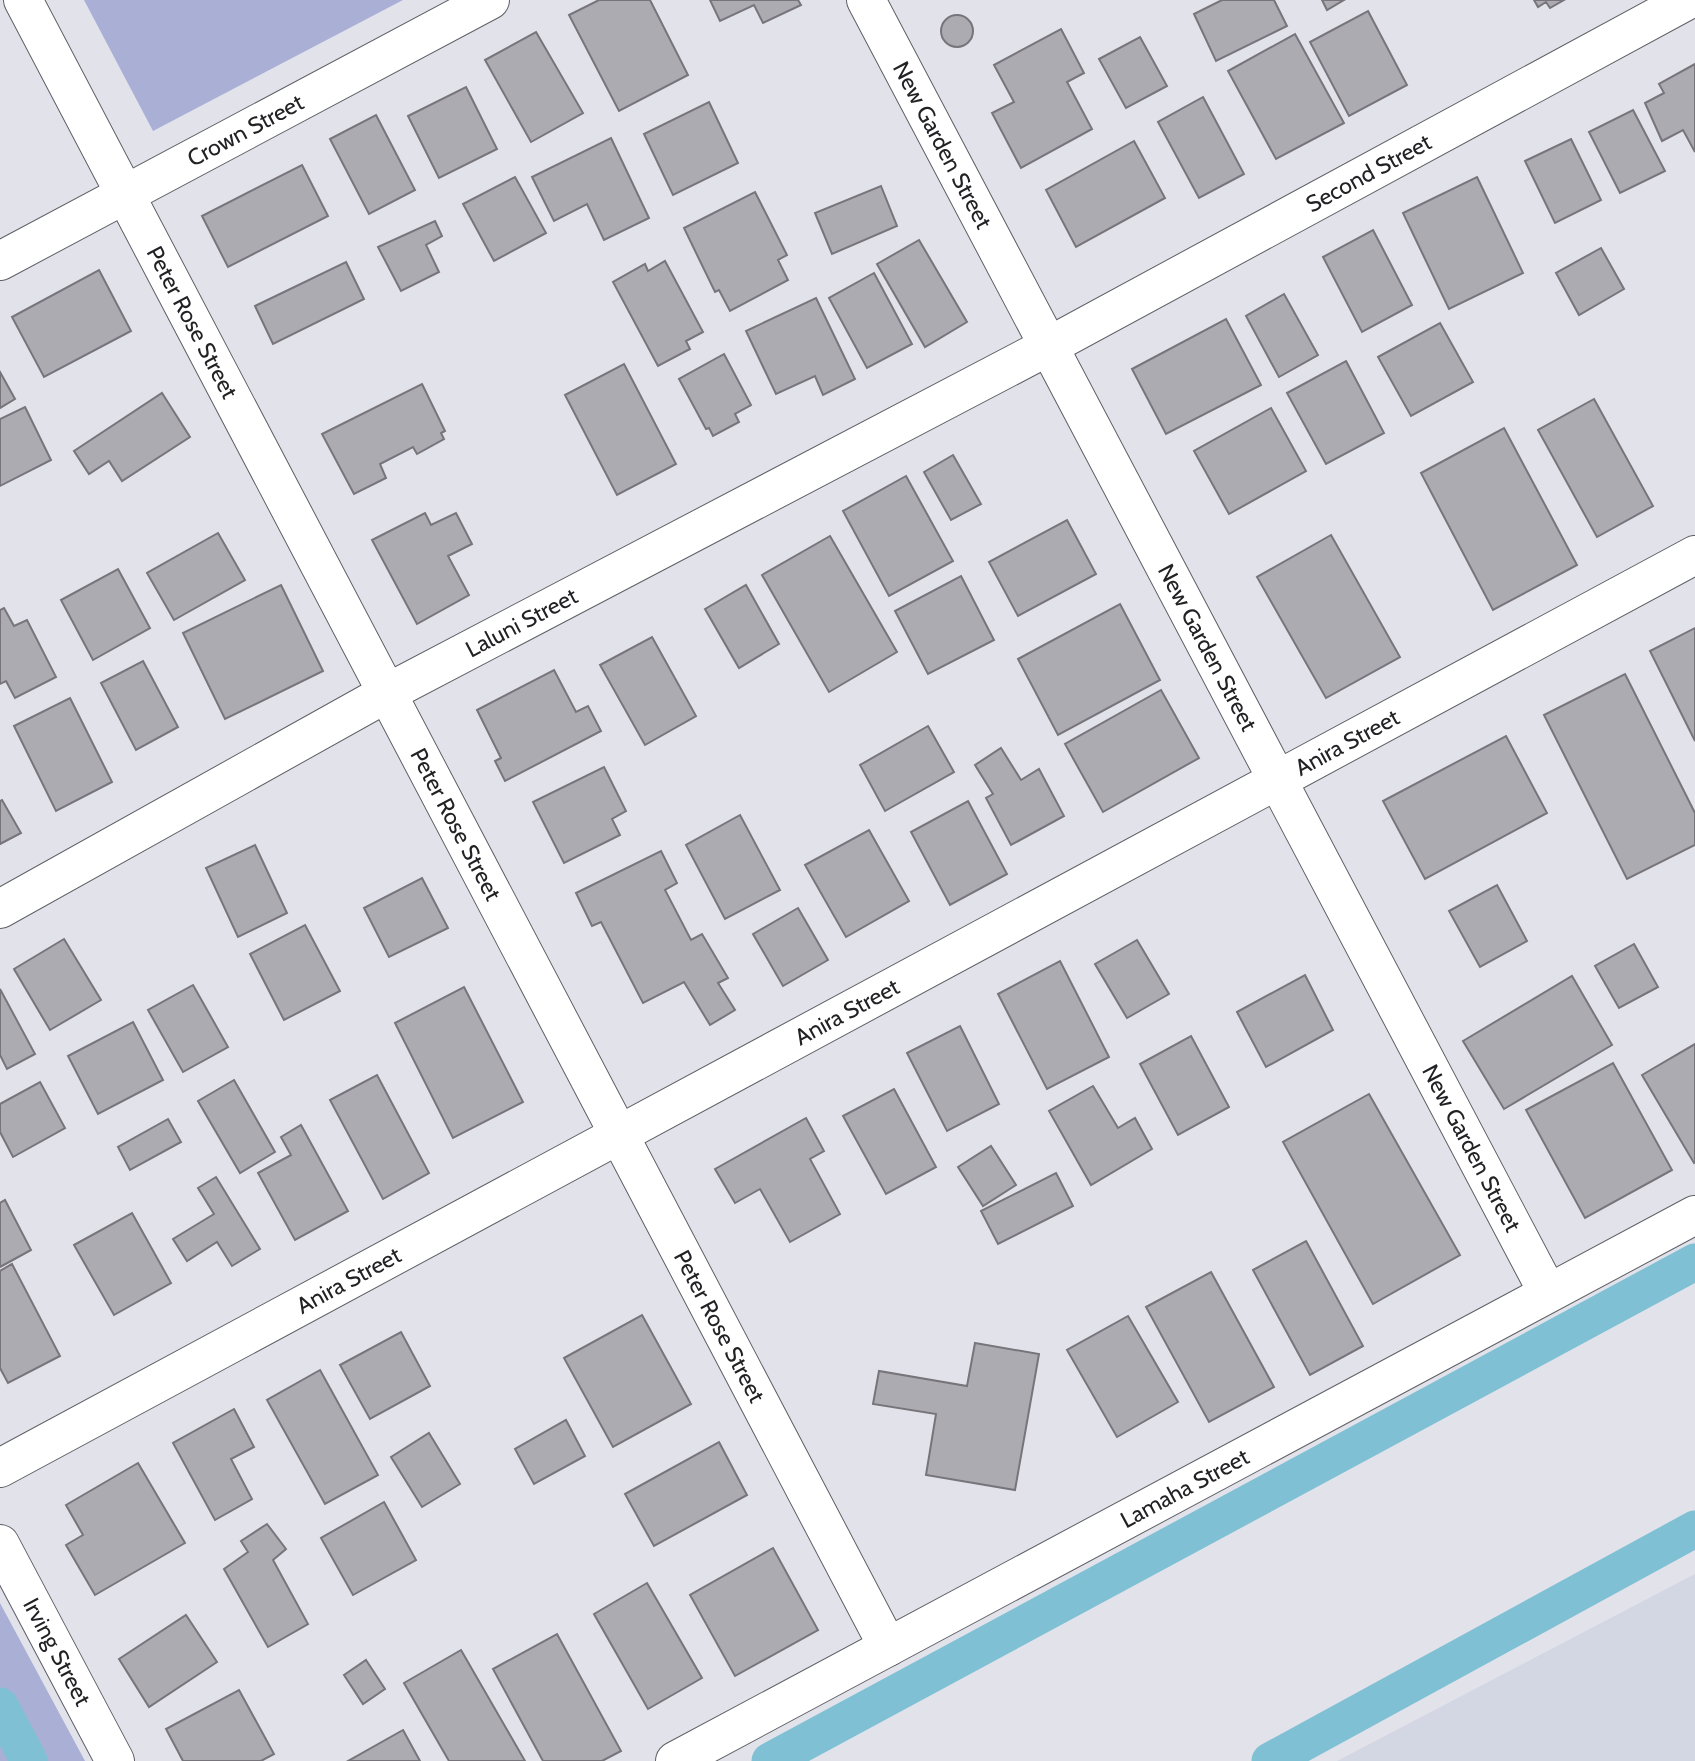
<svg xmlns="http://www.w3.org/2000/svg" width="1695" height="1761" viewBox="0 0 1695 1761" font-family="Cabin,sans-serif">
<rect width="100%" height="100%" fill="#e2e3ea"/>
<polygon fill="#d3d6e3" points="1695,1574 1695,1761 1337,1761"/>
<g fill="#aaafd6">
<polygon points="84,0 403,0 153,131"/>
<polygon points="0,1603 85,1761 0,1761"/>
</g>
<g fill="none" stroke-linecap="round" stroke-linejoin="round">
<g stroke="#7fc0d4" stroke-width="37">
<polyline points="0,1706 29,1761"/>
<polyline points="770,1761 1695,1262"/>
<polyline points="1270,1761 1695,1529"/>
</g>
</g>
<g fill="#adabb2" stroke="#77757b" stroke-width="2">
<polygon points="599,0 650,0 688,75 619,111 569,15"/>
<polygon points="710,0 798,0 801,5 763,23 754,5 720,21"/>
<polygon points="1222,0 1274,0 1287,26 1216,61 1194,14"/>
<polygon points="1322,0 1344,0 1327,10"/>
<polygon points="1534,0 1564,0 1550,8 1546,2 1538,7"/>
<polygon points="1368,11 1407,85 1349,116 1310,42"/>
<circle cx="957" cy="31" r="16"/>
<polygon points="1061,29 1084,73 1067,82 1092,129 1021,168 992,113 1014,102 994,65"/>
<polygon points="536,32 583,113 531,142 485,60"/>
<polygon points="1295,34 1344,123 1276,159 1228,71"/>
<polygon points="1140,37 1167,86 1126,108 1099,59"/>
<polygon points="1695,64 1695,152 1683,130 1662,141 1645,103 1664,93 1659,84"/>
<polygon points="466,87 497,149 439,178 408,116"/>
<polygon points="1203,97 1244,174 1199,198 1158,122"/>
<polygon points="709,102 738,163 673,195 644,134"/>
<polygon points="1633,110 1665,171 1620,193 1589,132"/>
<polygon points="376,115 415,190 369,214 330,139"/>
<polygon points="611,138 649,218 604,240 587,204 554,221 532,177"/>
<polygon points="1571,139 1601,200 1555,223 1525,161"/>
<polygon points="1134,141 1165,198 1076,247 1046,190"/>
<polygon points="302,165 328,216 228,267 202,216"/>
<polygon points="515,177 546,233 494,261 463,204"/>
<polygon points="1477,177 1523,273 1449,309 1403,213"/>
<polygon points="881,186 897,226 832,254 815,213"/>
<polygon points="755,192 787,255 778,260 788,280 730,311 719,290 715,292 684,228"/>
<polygon points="435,221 442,236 426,245 439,272 401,291 378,247"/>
<polygon points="1373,230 1412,305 1362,332 1323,257"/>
<polygon points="919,240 967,322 925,347 877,264"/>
<polygon points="1601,248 1624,289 1579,315 1556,273"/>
<polygon points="665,261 703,332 686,341 690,349 658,366 613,282 645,264 648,271"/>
<polygon points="346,262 364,299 273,344 255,306"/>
<polygon points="99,270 131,331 44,377 12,317"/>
<polygon points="874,273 912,344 867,368 829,298"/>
<polygon points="1284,294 1318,355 1279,377 1246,316"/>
<polygon points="816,298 855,379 823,395 815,376 776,394 746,331"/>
<polygon points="1226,319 1261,385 1166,434 1132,369"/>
<polygon points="1440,323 1473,382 1411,416 1378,357"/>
<polygon points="724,354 751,405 735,414 739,422 713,436 709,428 706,429 679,379"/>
<polygon points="1346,361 1384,433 1326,464 1287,393"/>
<polygon points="624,364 676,464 617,495 565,395"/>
<polygon points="0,372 15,399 0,408"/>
<polygon points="422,384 445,431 441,433 444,439 417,454 413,447 380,464 386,478 354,494 322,434"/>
<polygon points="162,393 190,437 122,481 109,461 89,474 74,451"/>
<polygon points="1594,399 1653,506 1597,537 1538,430"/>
<polygon points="25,407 51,460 0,486 0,419"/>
<polygon points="1271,408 1306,471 1229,514 1194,451"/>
<polygon points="1504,428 1577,565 1493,610 1421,473"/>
<polygon points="953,455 981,504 951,520 924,472"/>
<polygon points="906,476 953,561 889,596 843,511"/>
<polygon points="425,513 431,525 456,513 472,544 448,556 469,595 417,624 372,540"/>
<polygon points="1067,520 1096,574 1018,616 989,562"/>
<polygon points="218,533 245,580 174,620 147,573"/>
<polygon points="1331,535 1400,657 1326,698 1257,577"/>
<polygon points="830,536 897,652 829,692 762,575"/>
<polygon points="118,569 150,628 93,660 61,600"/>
<polygon points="961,576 994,640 928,674 895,611"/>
<polygon points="281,585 323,671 225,719 183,633"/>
<polygon points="746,585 779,644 739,668 705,609"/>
<polygon points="1120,604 1160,680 1058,735 1018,659"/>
<polygon points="4,608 14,626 27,620 56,677 15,698 6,681 0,684 0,610"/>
<polygon points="1695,628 1695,741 1650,651"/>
<polygon points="652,637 696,716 645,745 600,665"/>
<polygon points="143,661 178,727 136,750 101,683"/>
<polygon points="554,670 576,712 588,706 601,731 505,781 495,761 501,758 477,710"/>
<polygon points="1625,674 1695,813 1695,845 1627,879 1544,715"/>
<polygon points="1161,690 1199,758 1103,812 1065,744"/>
<polygon points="70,698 112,782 56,811 14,726"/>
<polygon points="928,726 954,772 885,811 860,765"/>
<polygon points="1506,736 1547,813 1425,879 1383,801"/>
<polygon points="1001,748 1021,780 1039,769 1064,816 1011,845 986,798 993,794 975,765"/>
<polygon points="604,767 626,811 612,819 620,835 564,863 533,802"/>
<polygon points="2,800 21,833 0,844 0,801"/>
<polygon points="968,801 1007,874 950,905 911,832"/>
<polygon points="740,815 780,890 725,919 686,845"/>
<polygon points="869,830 909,901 846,937 805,865"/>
<polygon points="255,845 287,913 238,937 206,868"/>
<polygon points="661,851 677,883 665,890 691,940 702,934 728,978 718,983 735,1010 710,1025 684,982 643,1003 601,922 592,926 576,893"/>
<polygon points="422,878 448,928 389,957 364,908"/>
<polygon points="1497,885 1527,941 1480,967 1449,911"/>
<polygon points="798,908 828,960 783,986 753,934"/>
<polygon points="305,925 340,991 284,1020 250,954"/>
<polygon points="64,939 101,1000 50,1030 14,969"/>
<polygon points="1137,940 1169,994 1127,1018 1095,964"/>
<polygon points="1634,944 1658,987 1619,1008 1595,966"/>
<polygon points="1060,961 1109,1057 1047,1089 998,994"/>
<polygon points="1305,975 1333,1030 1266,1067 1237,1012"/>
<polygon points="1572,976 1612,1045 1504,1109 1463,1041"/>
<polygon points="193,985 228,1047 183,1072 148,1010"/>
<polygon points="464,987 523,1102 453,1138 395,1023"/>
<polygon points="0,989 35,1054 7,1069 0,1055"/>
<polygon points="133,1022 163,1080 98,1114 68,1056"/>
<polygon points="960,1026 999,1104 947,1131 907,1053"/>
<polygon points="1191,1036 1229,1107 1178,1135 1140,1064"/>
<polygon points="1695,1044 1695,1162 1694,1163 1642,1075"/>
<polygon points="1613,1063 1672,1170 1585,1218 1526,1110"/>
<polygon points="377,1075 429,1173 383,1199 330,1100"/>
<polygon points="234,1080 275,1152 240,1173 198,1101"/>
<polygon points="40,1082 65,1128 13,1157 0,1132 0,1104"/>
<polygon points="1093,1086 1118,1128 1135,1118 1152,1149 1091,1185 1049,1111"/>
<polygon points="894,1089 936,1167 886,1194 843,1116"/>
<polygon points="1369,1094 1460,1255 1373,1304 1283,1142"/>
<polygon points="806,1118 824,1151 810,1159 840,1214 790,1242 760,1189 735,1203 715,1169"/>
<polygon points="168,1119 181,1142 130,1170 118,1147"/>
<polygon points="301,1125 348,1211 295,1240 258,1173 291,1155 281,1137"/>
<polygon points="991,1146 1016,1185 983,1206 958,1167"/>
<polygon points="1056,1173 1073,1206 998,1244 981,1211"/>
<polygon points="216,1177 260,1249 232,1266 217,1242 187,1261 173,1239 214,1214 198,1188"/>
<polygon points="5,1200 31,1250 0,1267 0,1203"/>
<polygon points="132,1213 171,1283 114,1315 74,1245"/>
<polygon points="1306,1241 1363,1346 1310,1375 1253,1270"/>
<polygon points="12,1264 60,1356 8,1383 0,1368 0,1271"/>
<polygon points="1211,1272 1274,1387 1209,1422 1146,1307"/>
<polygon points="642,1315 691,1404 613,1447 564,1358"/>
<polygon points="1128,1316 1178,1402 1117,1437 1067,1350"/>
<polygon points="401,1332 430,1386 370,1419 340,1365"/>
<polygon points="975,1343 1039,1354 1015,1490 926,1475 936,1414 873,1404 879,1371 967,1386"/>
<polygon points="320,1370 378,1475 325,1504 267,1400"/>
<polygon points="234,1409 254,1447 231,1459 252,1499 215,1520 173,1443"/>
<polygon points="566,1420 585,1456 534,1484 515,1449"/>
<polygon points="429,1433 460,1484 422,1507 391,1457"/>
<polygon points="719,1442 747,1495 654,1546 625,1494"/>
<polygon points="138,1463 185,1543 95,1595 66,1545 83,1535 66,1505"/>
<polygon points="384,1502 416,1560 353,1595 321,1538"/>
<polygon points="267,1524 286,1549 273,1560 308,1624 268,1647 224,1569 248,1552 241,1541"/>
<polygon points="773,1548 818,1630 735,1676 690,1595"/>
<polygon points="647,1583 702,1678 648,1709 594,1614"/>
<polygon points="186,1615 217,1662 149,1707 119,1659"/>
<polygon points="557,1634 621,1751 602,1761 543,1761 493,1669"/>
<polygon points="461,1650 525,1761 449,1761 404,1683"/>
<polygon points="366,1660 385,1689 363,1704 344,1675"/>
<polygon points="239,1690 274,1754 261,1761 183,1761 166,1729"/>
<polygon points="403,1730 420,1761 348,1761"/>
</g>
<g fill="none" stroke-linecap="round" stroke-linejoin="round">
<g stroke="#5f6066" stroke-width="40">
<g id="minor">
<path id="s1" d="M23,0L888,1647"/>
<path id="s2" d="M866,0L1548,1293"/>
<path id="s3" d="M0,261L490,0"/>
<path id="s4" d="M0,909L387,693L1049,346L1688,0"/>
<path id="s5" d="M0,1468L1695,555"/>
<path id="s6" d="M675,1761L1695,1215"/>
</g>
</g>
<g stroke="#5f6066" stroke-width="40">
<g id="major">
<path id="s7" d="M0,1544L115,1761"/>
</g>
</g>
<use href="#minor" stroke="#fff" stroke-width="38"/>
<use href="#major" stroke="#fff" stroke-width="38"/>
</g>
<g text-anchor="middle" stroke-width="5" stroke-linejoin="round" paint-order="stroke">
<g font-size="23" fill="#222225" stroke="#eff0f7">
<text dy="8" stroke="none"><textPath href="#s3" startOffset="278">Crown Street</textPath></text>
<text dy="8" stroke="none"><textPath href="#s2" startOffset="164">New Garden Street</textPath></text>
<text dy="8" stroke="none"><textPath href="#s4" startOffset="1554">Second Street</textPath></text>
<text dy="8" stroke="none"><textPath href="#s1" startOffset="364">Peter Rose Street</textPath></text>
<text dy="8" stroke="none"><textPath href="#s4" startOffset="595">Laluni Street</textPath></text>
<text dy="8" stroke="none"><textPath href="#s2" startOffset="732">New Garden Street</textPath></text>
<text dy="8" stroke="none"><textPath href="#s5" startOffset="1530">Anira Street</textPath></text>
<text dy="8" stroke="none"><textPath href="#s1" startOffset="931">Peter Rose Street</textPath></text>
<text dy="8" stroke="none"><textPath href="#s5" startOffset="962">Anira Street</textPath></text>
<text dy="8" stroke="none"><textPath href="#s2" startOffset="1298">New Garden Street</textPath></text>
<text dy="8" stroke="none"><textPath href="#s5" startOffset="396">Anira Street</textPath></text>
<text dy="8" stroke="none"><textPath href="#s1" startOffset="1498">Peter Rose Street</textPath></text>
<text dy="8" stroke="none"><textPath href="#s6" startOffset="578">Lamaha Street</textPath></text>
<text dy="8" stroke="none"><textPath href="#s7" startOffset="122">Irving Street</textPath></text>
</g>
</g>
</svg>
